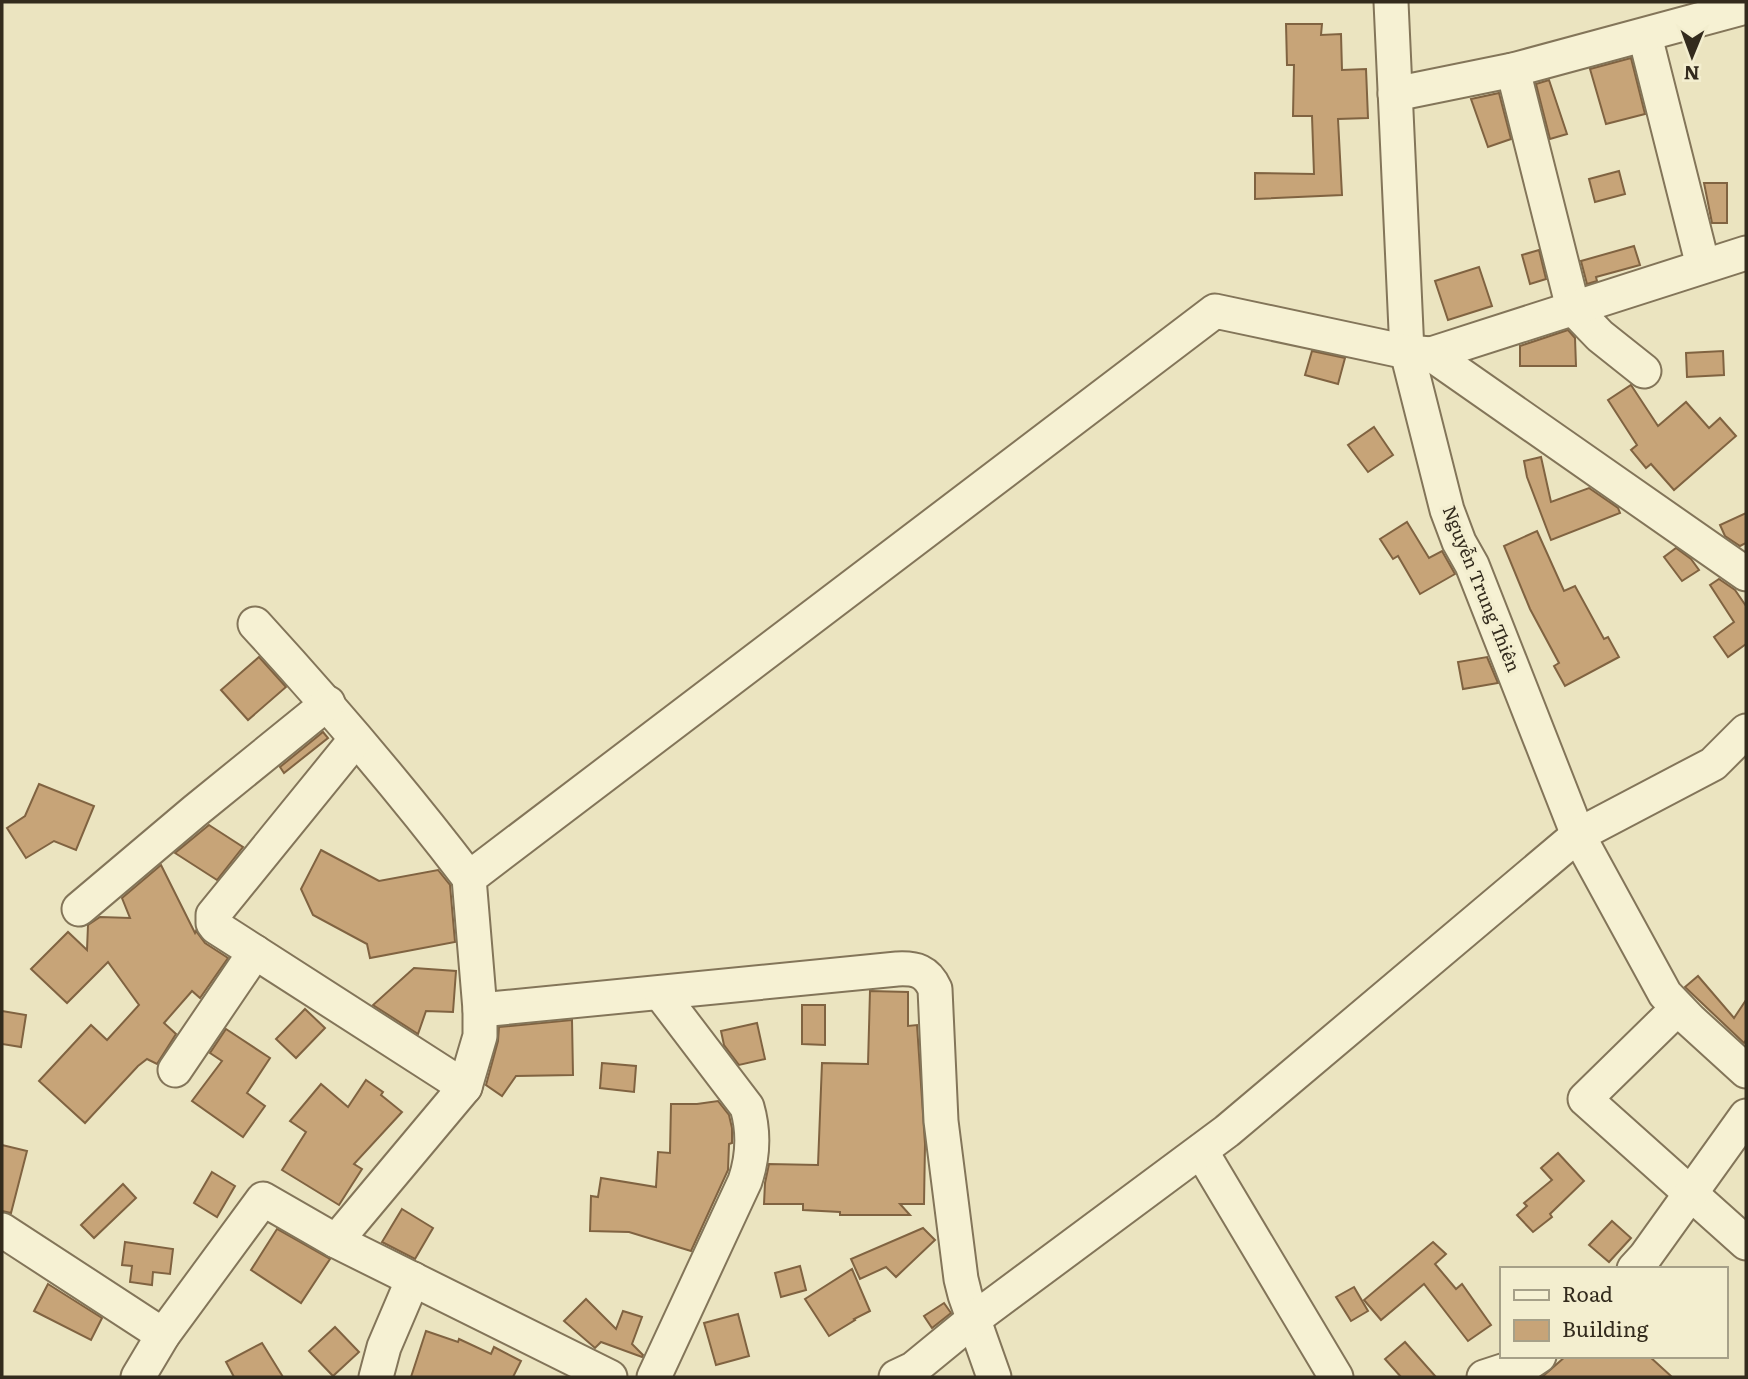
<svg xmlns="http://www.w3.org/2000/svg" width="1748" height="1379" viewBox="0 0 1748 1379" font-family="Literata,serif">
<rect width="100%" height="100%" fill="#ebe4c0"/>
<g fill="#c7a478" stroke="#806341" stroke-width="2">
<polygon points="1286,24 1322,24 1321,35 1341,34 1342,70 1366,69 1368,118 1338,119 1342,195 1255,199 1255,173 1314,174 1312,116 1293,116 1294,65 1287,65"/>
<polygon points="1631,58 1645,114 1606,124 1590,69"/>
<polygon points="1549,80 1567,134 1550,139 1536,84"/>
<polygon points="1499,93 1511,139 1488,147 1471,99"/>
<polygon points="1619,171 1625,194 1595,202 1589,179"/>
<polygon points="1704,183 1727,183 1727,223 1712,223"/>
<polygon points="1634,246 1640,265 1596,277 1597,281 1587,284 1581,261"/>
<polygon points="1539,250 1546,279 1530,284 1522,255"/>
<polygon points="1479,267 1492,306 1448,320 1435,281"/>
<polygon points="1568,330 1575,338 1576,366 1520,366 1520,346"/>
<polygon points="1312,351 1345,358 1338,384 1305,375"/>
<polygon points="1723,351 1724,375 1687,377 1686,353"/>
<polygon points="1631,385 1658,426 1686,402 1709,428 1720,418 1736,436 1674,490 1651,464 1646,468 1631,450 1637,445 1608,400"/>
<polygon points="1374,427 1393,455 1368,472 1348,445"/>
<polygon points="1541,457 1551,502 1589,488 1618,508 1620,513 1551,540 1527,477 1524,461"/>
<polygon points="1746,513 1746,543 1740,546 1725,536 1720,525"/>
<polygon points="1407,522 1429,558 1442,551 1455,574 1420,594 1398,556 1393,559 1380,539"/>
<polygon points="1537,531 1564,591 1575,586 1604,639 1608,637 1619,657 1565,686 1554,666 1559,663 1530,609 1504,546"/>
<polygon points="1676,548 1691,559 1699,570 1682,581 1664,557"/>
<polygon points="1719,579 1735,590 1746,606 1746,644 1728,657 1714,637 1734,622 1710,585"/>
<polygon points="259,657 286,687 248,720 221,690"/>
<polygon points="1487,657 1498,683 1463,689 1458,662"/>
<polygon points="323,732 328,738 284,773 280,767"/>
<polygon points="39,784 94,806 76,850 54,841 26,858 7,828 25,816"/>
<polygon points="209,825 243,847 217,880 175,853"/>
<polygon points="321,850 379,881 438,870 450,885 455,942 370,958 367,944 313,915 301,889"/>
<polygon points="161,865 195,933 196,931 205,943 228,958 200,998 192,991 164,1023 176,1034 157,1064 147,1059 138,1066 85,1123 39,1081 91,1025 107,1040 139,1005 108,962 67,1003 31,969 68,932 87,950 88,925 100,917 130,918 122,898"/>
<polygon points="414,968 456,971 453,1012 426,1011 418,1034 373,1005"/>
<polygon points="1698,976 1734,1018 1746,1000 1746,1040 1744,1043 1685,987"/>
<polygon points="870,991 908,992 908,1026 917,1025 925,1144 924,1204 900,1204 910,1215 840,1215 840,1212 803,1210 803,1204 764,1204 765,1183 769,1164 818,1165 822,1063 868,1064"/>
<polygon points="802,1005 825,1005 825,1045 802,1044"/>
<polygon points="305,1009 325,1028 296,1058 276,1039"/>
<polygon points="2,1011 26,1015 21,1047 2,1044"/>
<polygon points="572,1020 573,1075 516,1076 502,1096 486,1085 498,1041 499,1027"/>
<polygon points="757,1023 765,1059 739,1065 724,1045 721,1031"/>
<polygon points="226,1029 270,1058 247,1093 265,1106 243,1137 192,1101 222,1061 210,1053"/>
<polygon points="602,1063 636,1066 634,1092 600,1088"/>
<polygon points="366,1080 383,1092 381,1095 402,1112 354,1164 362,1169 339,1205 282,1170 306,1132 290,1121 321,1084 348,1107"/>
<polygon points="718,1101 729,1115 732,1128 732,1143 729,1144 728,1170 691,1251 629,1232 590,1231 591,1196 598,1197 601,1178 656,1187 658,1152 670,1153 671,1104 697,1104"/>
<polygon points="2,1145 27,1151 11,1213 2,1211"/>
<polygon points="1558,1153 1584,1181 1550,1214 1552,1217 1533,1232 1517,1215 1527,1206 1524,1203 1552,1180 1541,1168"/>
<polygon points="212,1172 235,1186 217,1217 194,1203"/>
<polygon points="123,1184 136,1198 94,1238 81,1225"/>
<polygon points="402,1209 433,1228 415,1259 382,1242"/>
<polygon points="1612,1221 1631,1238 1609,1262 1589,1245"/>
<polygon points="923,1228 935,1240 896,1277 886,1267 860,1279 851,1259"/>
<polygon points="277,1229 330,1259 301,1303 251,1270"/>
<polygon points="125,1242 173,1249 170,1274 153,1272 152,1285 130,1282 132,1266 122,1265"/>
<polygon points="1433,1242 1446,1254 1435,1264 1456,1289 1462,1284 1491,1325 1468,1341 1424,1284 1381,1320 1364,1300"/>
<polygon points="800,1266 806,1290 781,1297 775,1273"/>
<polygon points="852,1269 870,1311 854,1319 855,1320 829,1336 805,1299"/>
<polygon points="48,1284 102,1318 91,1340 34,1311"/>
<polygon points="1354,1287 1368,1311 1351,1321 1336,1297"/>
<polygon points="586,1299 616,1329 623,1311 642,1317 632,1344 643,1355 642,1357 601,1342 595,1348 564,1321"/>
<polygon points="944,1303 951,1313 932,1328 924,1316"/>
<polygon points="738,1314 749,1356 716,1365 704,1323"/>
<polygon points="335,1327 359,1352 333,1376 309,1351"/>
<polygon points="426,1331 458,1342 459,1339 491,1354 494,1347 521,1361 513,1377 411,1377"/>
<polygon points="1405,1342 1436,1377 1401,1377 1385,1359"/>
<polygon points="262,1343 283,1377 234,1377 226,1362"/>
<polygon points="1566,1356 1649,1356 1672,1377 1542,1377"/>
</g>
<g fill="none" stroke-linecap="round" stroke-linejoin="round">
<g stroke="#837559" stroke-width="37">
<g id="minor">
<polyline points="1391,2 1407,352 1447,510 1459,542 1472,565 1578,835 1665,994 1690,1020 1746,1071"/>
<polyline points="1645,36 1703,266"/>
<polyline points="1513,70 1573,308 1600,336 1644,371"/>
<polyline points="1395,94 1513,70 1746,7"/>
<polyline points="1746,253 1431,354 1746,574"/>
<path d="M255,624C330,706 402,790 469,878"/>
<polyline points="356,739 213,915 213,923 216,927 465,1087"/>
<polyline points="79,909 195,811 328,703"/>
<polyline points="1678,1008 1585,1099 1746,1243"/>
<path d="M480,1010L897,969C916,968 927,971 935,989L941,1121L961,1279L965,1295L994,1377"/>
<polyline points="175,1070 255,952"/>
<polyline points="1201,1151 1336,1377"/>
<polyline points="2,1230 163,1335"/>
<polyline points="1634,1269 1645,1257 1746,1116"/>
<polyline points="138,1377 163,1335 263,1199 336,1241"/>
<polyline points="376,1377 384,1347 413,1279"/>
<polyline points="610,1377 336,1241 465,1087 480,1036 480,1010 469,878 1215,311 1407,352 1431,354"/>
<path d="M654,1377L745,1181C753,1157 754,1131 747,1107L661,994"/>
<polyline points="896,1377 913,1369 974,1319 1227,1131 1578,835 1713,764 1746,731"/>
<polyline points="1484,1377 1530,1362 1539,1356"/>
</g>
</g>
<use href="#minor" stroke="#f6f1d3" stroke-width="33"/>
</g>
<g text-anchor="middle" stroke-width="7" stroke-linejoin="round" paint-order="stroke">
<g font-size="18" fill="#332b1d" stroke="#f3eecf">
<text transform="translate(1481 589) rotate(68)" y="6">Nguyễn Trung Thiên</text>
</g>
</g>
<rect width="1748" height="1379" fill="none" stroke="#332b1d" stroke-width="7"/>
<rect x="1500" y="1267" width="228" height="91" fill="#f3eecf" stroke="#a6a088" stroke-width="2"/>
<rect x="1514" y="1290" width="35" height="10" fill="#f6f1d3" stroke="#a6a088" stroke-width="2"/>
<text x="1562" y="1302" font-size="21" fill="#332b1d">Road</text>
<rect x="1514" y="1320" width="35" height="21" fill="#c7a478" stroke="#a6a088" stroke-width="2"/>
<text x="1562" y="1337" font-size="21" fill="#332b1d">Building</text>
<g transform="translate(1692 56) rotate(181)" stroke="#f3eecf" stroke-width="5" paint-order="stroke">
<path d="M0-5L12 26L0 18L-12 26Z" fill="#332b1d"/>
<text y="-10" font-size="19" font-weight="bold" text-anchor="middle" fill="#332b1d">N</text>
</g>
</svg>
